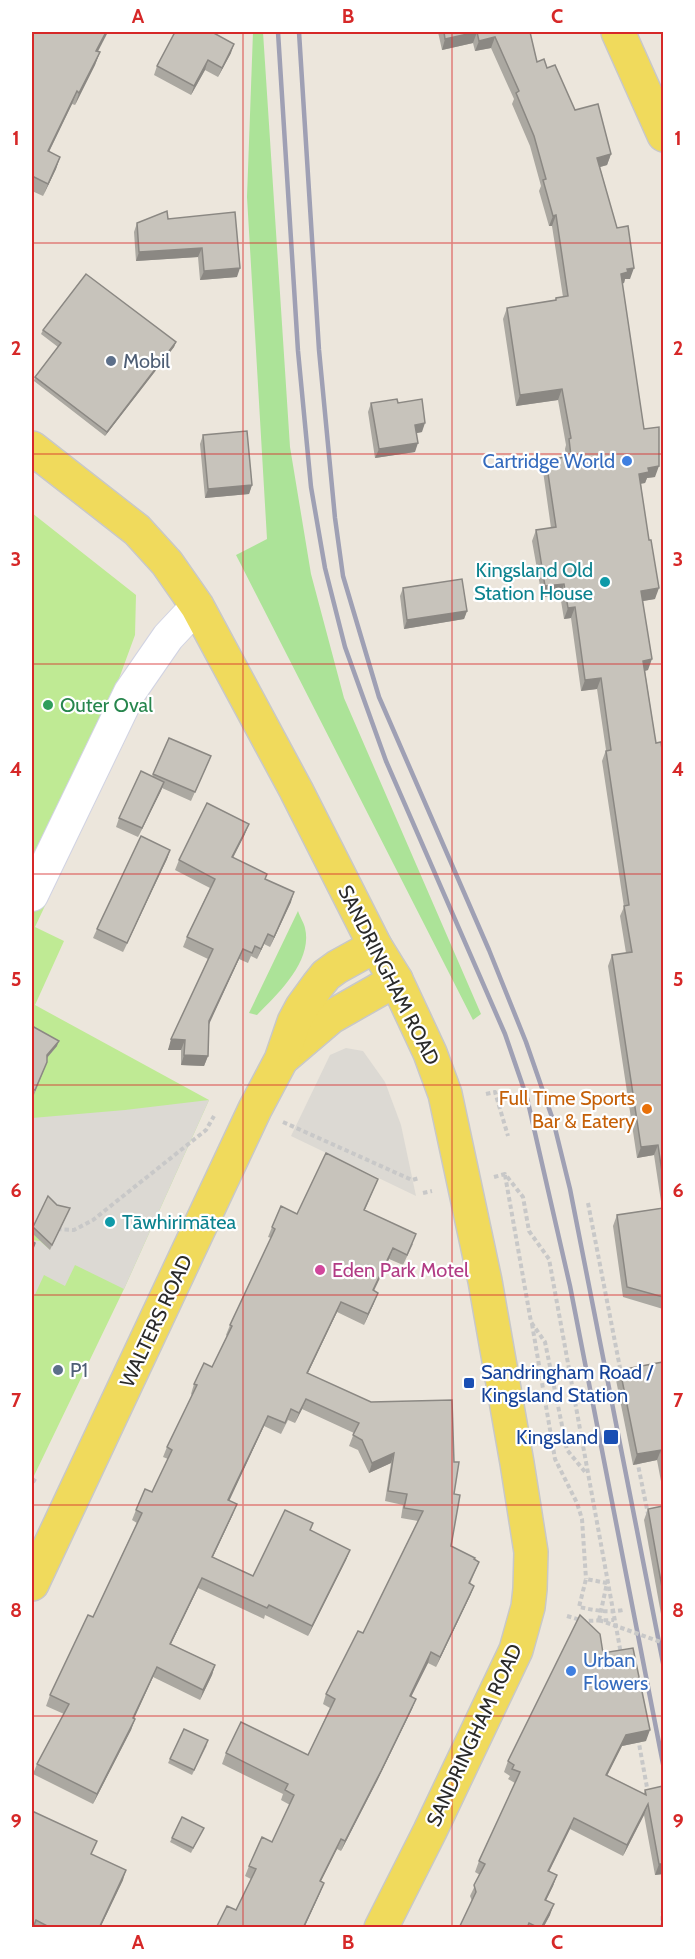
<svg xmlns="http://www.w3.org/2000/svg" width="695" height="1959" viewBox="0 0 695 1959" font-family="Cabin,sans-serif">
<rect width="100%" height="100%" fill="#ece6dc"/>
<g fill="#ace398">
<polygon points="253,32 263,32 290,447 311,574 344,698 481,1014 473,1020 236,555 267,539 247,197"/>
<path d="M298,911C300,917 304,923 305,928C313,961 278,994 257,1015L249,1013Z"/>
</g>
<polygon fill="#bfea94" points="32,513 136,595 135,635 117,684 142,700 35,927 64,941 35,1005 209,1100 124,1289 32,1480"/>
<g fill="#dcd9d3">
<polygon points="346,1048 363,1051 385,1082 401,1125 416,1196 291,1136 330,1055"/>
<polygon points="209,1100 124,1289 75,1265 65,1286 44,1275 32,1301 32,1240 40,1241 50,1250 32,1231 32,1118 125,1110"/>
</g>
<g fill="none" stroke-linecap="round" stroke-linejoin="round">
<g stroke="#d1d3e3" stroke-width="34">
<polyline id="minor" points="32,895 130,692 168,637 197,606"/>
</g>
<g stroke="#c8c8c8" stroke-width="36">
<g id="major">
<polyline points="618,32 664,135"/>
<polyline points="32,448 137,530 167,563 197,606 296,790 375,946 396,980 430,1053 445,1094 485,1281 517,1463 531,1552 530,1589 528,1607 516,1650 430,1831 381,1928"/>
<polyline points="284,1057 331,1017 396,980"/>
<polyline points="32,1584 255,1109 281,1060 294,1022 302,1007 318,985 326,975 337,967 375,946"/>
</g>
</g>
<g stroke="#c8c8c8" stroke-width="4" stroke-dasharray="4.5 3" stroke-linecap="butt">
<polyline points="486,1094 495,1092 508,1136"/>
<polyline points="283,1122 412,1180 419,1178"/>
<polyline points="505,1175 531,1322 545,1342 567,1450 586,1473"/>
<polyline points="494,1177 505,1174 523,1197 529,1231 549,1259 621,1654"/>
<polyline points="423,1193 432,1191"/>
<polyline points="588,1203 621,1373"/>
<polyline points="57,1229 74,1230 93,1220 206,1130 214,1116"/>
<polyline points="532,1324 555,1459 577,1503 582,1519 586,1579"/>
<polyline points="637,1460 648,1514"/>
<polyline points="32,1479 38,1483"/>
<polyline points="567,1616 584,1621 614,1620"/>
<path d="M599,1620L607,1583L586,1579L579,1607C593,1610 608,1613 623,1610"/>
<polyline points="638,1738 648,1793"/>
<polyline points="662,1928 664,1887"/>
</g>
<use href="#minor" stroke="#fff" stroke-width="32"/>
<use href="#major" stroke="#f0da5c" stroke-width="33"/>
<g stroke="#9fa0b4" stroke-width="4.5">
<polyline points="278,32 298,351 311,487 325,568 345,647 386,761 505,1034 527,1098 570,1286 664,1769"/>
<polyline points="299,32 319,350 335,518 343,576 379,697 489,950 526,1042 553,1120 570,1189 664,1668"/>
</g>
<polyline stroke="#c8c8c8" stroke-width="4" stroke-dasharray="4.5 3" stroke-linecap="butt" points="599,1620 664,1643"/>
</g>
<g fill="#aba8a1">
<polygon points="32,32 100,52 95,65 75,105 72,104 49,152 60,157 56,169 43,196 32,191"/>
<polygon points="438,32 530,32 537,62 547,68 575,110 611,154 607,165 600,167 630,279 625,279 624,283 622,284 644,429 655,477 647,478 645,483 641,484 655,599 643,601 648,670 645,671 656,743 663,757 663,1309 623,1297 613,1226 617,1215 662,1208 654,1155 637,1158 608,966 612,955 626,953 620,916 624,907 602,761 606,750 597,689 581,691 571,618 564,619 560,595 542,597 532,541 536,530 551,528 543,471 546,460 566,457 565,449 566,445 558,400 516,406 503,319 507,308 555,300 556,298 563,297 552,226 549,226 539,191 541,186 530,146 512,104 514,99 491,48 475,51 473,43 442,50"/>
<polygon points="231,53 218,77 205,70 191,95 154,75 157,66"/>
<polygon points="168,219 237,277 200,280 198,257 136,261 134,232 137,223"/>
<polygon points="43,330 176,342 174,347 105,436 34,381 35,377 58,347 41,334"/>
<polygon points="371,403 398,403 422,432 416,433 415,452 375,458 368,412"/>
<polygon points="203,435 252,485 249,494 205,498 200,444"/>
<polygon points="403,588 467,611 464,619 404,629 400,596"/>
<polygon points="211,756 191,801 162,788 138,837 116,827 119,818 152,777 153,774"/>
<polygon points="245,834 233,858 266,879 291,902 270,947 264,944 257,959 251,956 248,963 239,959 209,1023 208,1056 204,1066 181,1065 181,1050 168,1050 208,959 183,947 187,937 210,888 175,870 179,860"/>
<polygon points="170,850 167,859 123,952 93,938 97,929"/>
<polygon points="32,1026 57,1046 47,1058 47,1062 34,1095 32,1094"/>
<polygon points="378,1179 365,1210 413,1244 403,1265 389,1259 374,1291 374,1303 364,1325 337,1312 308,1373 454,1494 451,1546 479,1562 470,1584 474,1586 470,1596 436,1667 428,1663 411,1697 416,1699 412,1709 377,1781 341,1851 337,1849 321,1881 324,1883 320,1893 304,1928 216,1928 236,1910 251,1879 245,1876 249,1866 272,1842 290,1805 281,1800 283,1794 222,1764 226,1753 308,1755 330,1708 323,1704 326,1694 363,1633 418,1521 401,1518 403,1505 385,1501 391,1463 369,1473 358,1450 349,1446 354,1433 302,1409 295,1423 288,1420 281,1434 264,1426 229,1500 233,1514 213,1557 253,1576 310,1531 350,1550 346,1560 308,1636 265,1615 264,1619 198,1588 171,1644 215,1665 212,1675 200,1700 153,1677 134,1719 135,1719 131,1730 93,1804 33,1774 37,1764 64,1714 46,1706 50,1695 93,1617 137,1523 132,1520 136,1510 152,1492 168,1459 163,1457 167,1447 192,1395 191,1394 194,1384 212,1367 227,1336 226,1335 230,1325 271,1238 268,1237 272,1227 297,1214"/>
<polygon points="48,1196 57,1205 70,1208 50,1250 32,1233 32,1230"/>
<polygon points="663,1362 663,1492 657,1460 633,1465 616,1380 620,1370"/>
<polygon points="663,1506 663,1625 644,1520 648,1509"/>
<polygon points="603,1653 646,1741 622,1746 607,1775 644,1794 645,1790 663,1874 655,1875 644,1815 623,1856 570,1829 549,1871 557,1875 553,1886 546,1900 550,1915 543,1928 459,1928 472,1901 470,1896 480,1875 475,1872 479,1861 515,1783 508,1779 510,1776 504,1772 508,1761"/>
<polygon points="207,1745 192,1775 168,1763 170,1759"/>
<polygon points="32,1811 92,1854 123,1880 100,1928 32,1928"/>
<polygon points="202,1832 191,1853 170,1842 172,1838"/>
</g>
<g fill="#8b8883">
<polygon points="106,32 108,32 92,63 96,51"/>
<polygon points="477,32 473,43 442,50 445,39"/>
<polygon points="495,37 491,48 475,51 479,41"/>
<polygon points="234,44 231,53 218,77 222,68"/>
<polygon points="100,52 95,65 75,105 79,93"/>
<polygon points="208,60 205,70 191,95 194,86"/>
<polygon points="77,91 72,104 43,164 48,151"/>
<polygon points="611,154 607,165 593,169 597,158"/>
<polygon points="60,157 56,169 43,196 48,184"/>
<polygon points="556,215 552,226 549,226 553,216"/>
<polygon points="202,248 198,257 136,261 139,252"/>
<polygon points="240,268 237,277 200,280 204,271"/>
<polygon points="634,268 630,279 625,279 624,283 617,284 621,274 627,269"/>
<polygon points="176,342 174,347 105,436 107,432"/>
<polygon points="562,389 558,400 516,406 520,395"/>
<polygon points="425,423 422,432 412,434 415,425"/>
<polygon points="418,443 415,452 375,458 379,449"/>
<polygon points="659,466 655,477 647,478 645,483 635,484 639,474 648,468"/>
<polygon points="252,485 249,494 205,498 208,489"/>
<polygon points="564,584 560,595 542,597 545,586"/>
<polygon points="659,588 655,599 637,602 641,591"/>
<polygon points="575,607 571,618 564,619 568,608"/>
<polygon points="467,611 464,619 404,629 407,620"/>
<polygon points="652,659 648,670 639,672 643,661"/>
<polygon points="601,678 597,689 581,691 585,680"/>
<polygon points="164,782 161,791 138,837 142,828"/>
<polygon points="249,824 245,834 228,867 232,857"/>
<polygon points="170,850 167,859 123,952 127,943"/>
<polygon points="294,892 291,902 270,947 274,937"/>
<polygon points="268,934 264,944 257,959 261,949"/>
<polygon points="243,949 239,959 206,1031 209,1021"/>
<polygon points="171,1039 185,1040 181,1050 168,1050"/>
<polygon points="59,1041 57,1046 45,1060 47,1055"/>
<polygon points="184,1055 208,1056 204,1066 181,1065"/>
<polygon points="658,1145 654,1155 637,1158 641,1147"/>
<polygon points="393,1248 389,1259 369,1300 373,1290"/>
<polygon points="378,1293 374,1303 364,1325 368,1314"/>
<polygon points="341,1302 337,1312 303,1383 307,1373"/>
<polygon points="306,1399 302,1409 295,1423 299,1413"/>
<polygon points="268,1416 264,1426 225,1510 228,1500"/>
<polygon points="661,1450 657,1460 633,1465 637,1454"/>
<polygon points="394,1453 391,1463 369,1473 372,1463"/>
<polygon points="237,1504 233,1514 208,1567 212,1557"/>
<polygon points="350,1550 346,1560 308,1636 312,1626"/>
<polygon points="202,1578 198,1588 166,1654 170,1644"/>
<polygon points="474,1586 470,1596 436,1667 440,1657"/>
<polygon points="431,1652 428,1663 406,1707 410,1696"/>
<polygon points="215,1665 212,1675 200,1700 203,1690"/>
<polygon points="157,1667 153,1677 129,1729 133,1718"/>
<polygon points="416,1699 412,1709 377,1781 341,1851 345,1841"/>
<polygon points="135,1719 131,1730 93,1804 97,1794"/>
<polygon points="650,1730 646,1741 622,1746 602,1786 606,1775 626,1735"/>
<polygon points="648,1804 644,1815 623,1856 627,1845"/>
<polygon points="574,1818 570,1829 544,1882 548,1871"/>
<polygon points="341,1839 337,1849 316,1891 320,1881"/>
<polygon points="659,1864 663,1864 663,1874 655,1875"/>
<polygon points="126,1870 123,1880 100,1928 99,1928"/>
<polygon points="557,1875 553,1886 541,1911 545,1900"/>
<polygon points="324,1883 320,1893 304,1928 303,1928"/>
<polygon points="554,1904 550,1915 543,1928 541,1928"/>
</g>
<g fill="#c7c3bb" stroke="#8b8883" stroke-width="1.5">
<polygon points="32,32 106,32 96,51 100,52 79,93 77,91 48,151 60,157 48,184 32,176"/>
<polygon points="175,32 212,32 234,44 222,68 208,60 194,86 157,66"/>
<polygon points="444,32 530,32 537,62 544,59 547,68 555,65 575,110 598,104 611,154 597,158 617,228 628,226 634,268 627,269 628,272 621,274 644,429 659,427 659,466 648,468 649,472 639,474 649,540 651,540 659,588 641,591 652,659 643,661 656,743 661,742 663,757 663,1179 658,1145 641,1147 612,955 632,952 624,906 629,905 606,751 611,750 601,678 585,680 575,607 568,608 564,584 545,586 536,530 556,527 546,460 571,456 569,439 571,438 562,389 520,395 507,308 556,300 556,298 568,296 556,215 553,216 543,180 546,179 534,136 516,93 519,91 495,37 479,41 477,32 445,39"/>
<polygon points="167,211 168,219 235,212 240,268 204,271 202,248 139,252 137,223"/>
<polygon points="86,274 176,342 107,432 35,377 61,343 43,330"/>
<polygon points="397,399 398,403 422,399 425,423 415,425 418,443 379,449 371,403"/>
<polygon points="247,431 252,485 208,489 203,435"/>
<polygon points="462,579 467,611 407,620 403,588"/>
<polygon points="169,738 211,756 195,792 153,774"/>
<polygon points="141,771 164,782 142,828 119,818"/>
<polygon points="207,803 249,824 232,857 267,874 265,879 294,892 274,937 268,934 261,949 255,946 252,953 243,949 209,1021 208,1056 184,1055 185,1040 171,1039 213,949 187,937 215,879 179,860"/>
<polygon points="141,836 170,850 127,943 97,929"/>
<polygon points="32,1026 59,1041 47,1055 47,1062 35,1090 32,1089"/>
<polygon points="326,1153 378,1179 364,1210 416,1234 407,1255 393,1248 373,1290 378,1293 368,1314 341,1302 307,1373 371,1402 452,1400 454,1462 459,1462 454,1494 460,1495 451,1546 475,1558 474,1559 479,1562 469,1583 474,1586 440,1657 431,1652 410,1696 416,1699 381,1771 345,1841 341,1839 320,1881 324,1883 303,1928 216,1928 227,1906 236,1910 256,1869 249,1866 262,1837 272,1842 294,1795 285,1790 288,1784 226,1753 241,1722 308,1755 335,1699 326,1694 358,1631 363,1633 423,1511 404,1508 407,1494 388,1491 394,1453 372,1463 362,1440 353,1435 359,1423 306,1399 299,1413 291,1409 285,1423 268,1416 228,1500 237,1504 212,1557 253,1576 285,1510 313,1523 310,1530 350,1550 312,1626 269,1605 267,1608 202,1578 170,1644 215,1665 203,1690 157,1667 133,1718 135,1719 97,1794 37,1764 69,1704 50,1695 88,1615 93,1617 142,1513 136,1510 145,1489 152,1492 172,1450 167,1447 197,1385 194,1384 204,1363 212,1367 232,1326 230,1325 275,1229 272,1227 281,1206 297,1214"/>
<polygon points="48,1196 57,1205 70,1208 52,1245 33,1227"/>
<polygon points="663,1208 663,1297 627,1287 617,1215"/>
<polygon points="32,1241 35,1243 32,1251"/>
<polygon points="663,1362 663,1461 661,1450 637,1454 620,1370"/>
<polygon points="663,1506 663,1593 648,1509"/>
<polygon points="580,1615 600,1634 603,1653 633,1648 650,1730 626,1735 606,1775 646,1795 645,1790 663,1786 663,1864 659,1864 648,1804 627,1845 574,1818 548,1871 557,1875 545,1900 554,1904 541,1928 539,1928 529,1923 527,1928 459,1928 476,1892 474,1885 485,1864 479,1861 520,1772 512,1769 514,1765 508,1761"/>
<polygon points="184,1729 208,1740 194,1770 170,1759"/>
<polygon points="32,1811 97,1841 91,1854 126,1870 99,1928 51,1928 36,1920 33,1928 32,1928"/>
<polygon points="182,1817 204,1828 193,1848 172,1838"/>
</g>
<path fill="none" stroke="#d62828" stroke-width="1.5" stroke-opacity="0.55" d="M243,32V1928M452,32V1928M32,243H664M32,454H664M32,664H664M32,874H664M32,1085H664M32,1295H664M32,1505H664M32,1716H664"/>
<g fill="#5c6f8a" stroke="#fff" stroke-width="2">
<circle cx="111" cy="361" r="6"/>
<circle cx="58" cy="1370" r="6"/>
</g>
<g fill="#3f7fe0" stroke="#fff" stroke-width="2">
<circle cx="627" cy="461" r="6"/>
<circle cx="571" cy="1671" r="6"/>
</g>
<g fill="#0f9aa8" stroke="#fff" stroke-width="2">
<circle cx="605" cy="582" r="6"/>
<circle cx="110" cy="1222" r="6"/>
</g>
<circle fill="#2e9e5b" stroke="#fff" stroke-width="2" cx="48" cy="705" r="6"/>
<circle fill="#e8710a" stroke="#fff" stroke-width="2" cx="647" cy="1109" r="6"/>
<circle fill="#d1479c" stroke="#fff" stroke-width="2" cx="320" cy="1270" r="6"/>
<g fill="#1a4fb4" stroke="#fff" stroke-width="2">
<rect x="463" y="1377" width="12" height="12" rx="3"/>
<rect x="603" y="1429" width="16" height="16" rx="3"/>
</g>
<g text-anchor="middle" stroke-width="4.5" stroke-linejoin="round" paint-order="stroke">
<g font-size="20" fill="#4e5e75" stroke="#fff" text-anchor="start">
<text x="123" y="368">Mobil</text>
<text x="70" y="1377">P1</text>
</g>
<g font-size="20" fill="#366cbe" stroke="#fff" text-anchor="end">
<text x="615" y="468">Cartridge World</text>
<text x="583" y="1667" text-anchor="start">Urban<tspan x="583" dy="23">Flowers</tspan></text>
</g>
<g font-size="20" fill="#0d838f" stroke="#fff" text-anchor="end">
<text x="593" y="577">Kingsland Old<tspan x="593" dy="23">Station House</tspan></text>
<text x="122" y="1229" text-anchor="start">Tāwhirimātea</text>
</g>
<g font-size="20" fill="#27864d" stroke="#fff" text-anchor="start">
<text x="60" y="712">Outer Oval</text>
</g>
<g font-size="20" fill="#2a2a2a" stroke="#fff">
<text transform="translate(389 975) rotate(63)" y="7">SANDRINGHAM ROAD</text>
<text transform="translate(156 1321) rotate(-65)" y="7">WALTERS ROAD</text>
<text transform="translate(474 1735) rotate(-65)" y="7">SANDRINGHAM ROAD</text>
</g>
<g font-size="20" fill="#c56008" stroke="#fff" text-anchor="end">
<text x="635" y="1105">Full Time Sports<tspan x="635" dy="23">Bar &amp; Eatery</tspan></text>
</g>
<g font-size="20" fill="#b23c85" stroke="#fff" text-anchor="start">
<text x="332" y="1277">Eden Park Motel</text>
</g>
<g font-size="20" fill="#164399" stroke="#fff" text-anchor="start">
<text x="481" y="1379">Sandringham Road /<tspan x="481" dy="23">Kingsland Station</tspan></text>
<text x="598" y="1444" text-anchor="end">Kingsland</text>
</g>
</g>
<rect width="695" height="1959" fill="none" stroke="#ffffff" stroke-width="66"/>
<rect x="33" y="33" width="629" height="1893" fill="none" stroke="#d62828" stroke-width="2"/>
<g font-size="20" text-anchor="middle" font-weight="bold" fill="#d62828">
<text x="138" y="23">A</text>
<text x="348" y="23">B</text>
<text x="557" y="23">C</text>
<text x="16" y="145">1</text>
<text x="678" y="145">1</text>
<text x="16" y="355">2</text>
<text x="678" y="355">2</text>
<text x="16" y="566">3</text>
<text x="678" y="566">3</text>
<text x="16" y="776">4</text>
<text x="678" y="776">4</text>
<text x="16" y="986">5</text>
<text x="678" y="986">5</text>
<text x="16" y="1197">6</text>
<text x="678" y="1197">6</text>
<text x="16" y="1407">7</text>
<text x="678" y="1407">7</text>
<text x="16" y="1617">8</text>
<text x="678" y="1617">8</text>
<text x="16" y="1828">9</text>
<text x="678" y="1828">9</text>
<text x="138" y="1949">A</text>
<text x="348" y="1949">B</text>
<text x="557" y="1949">C</text>
</g>
</svg>
